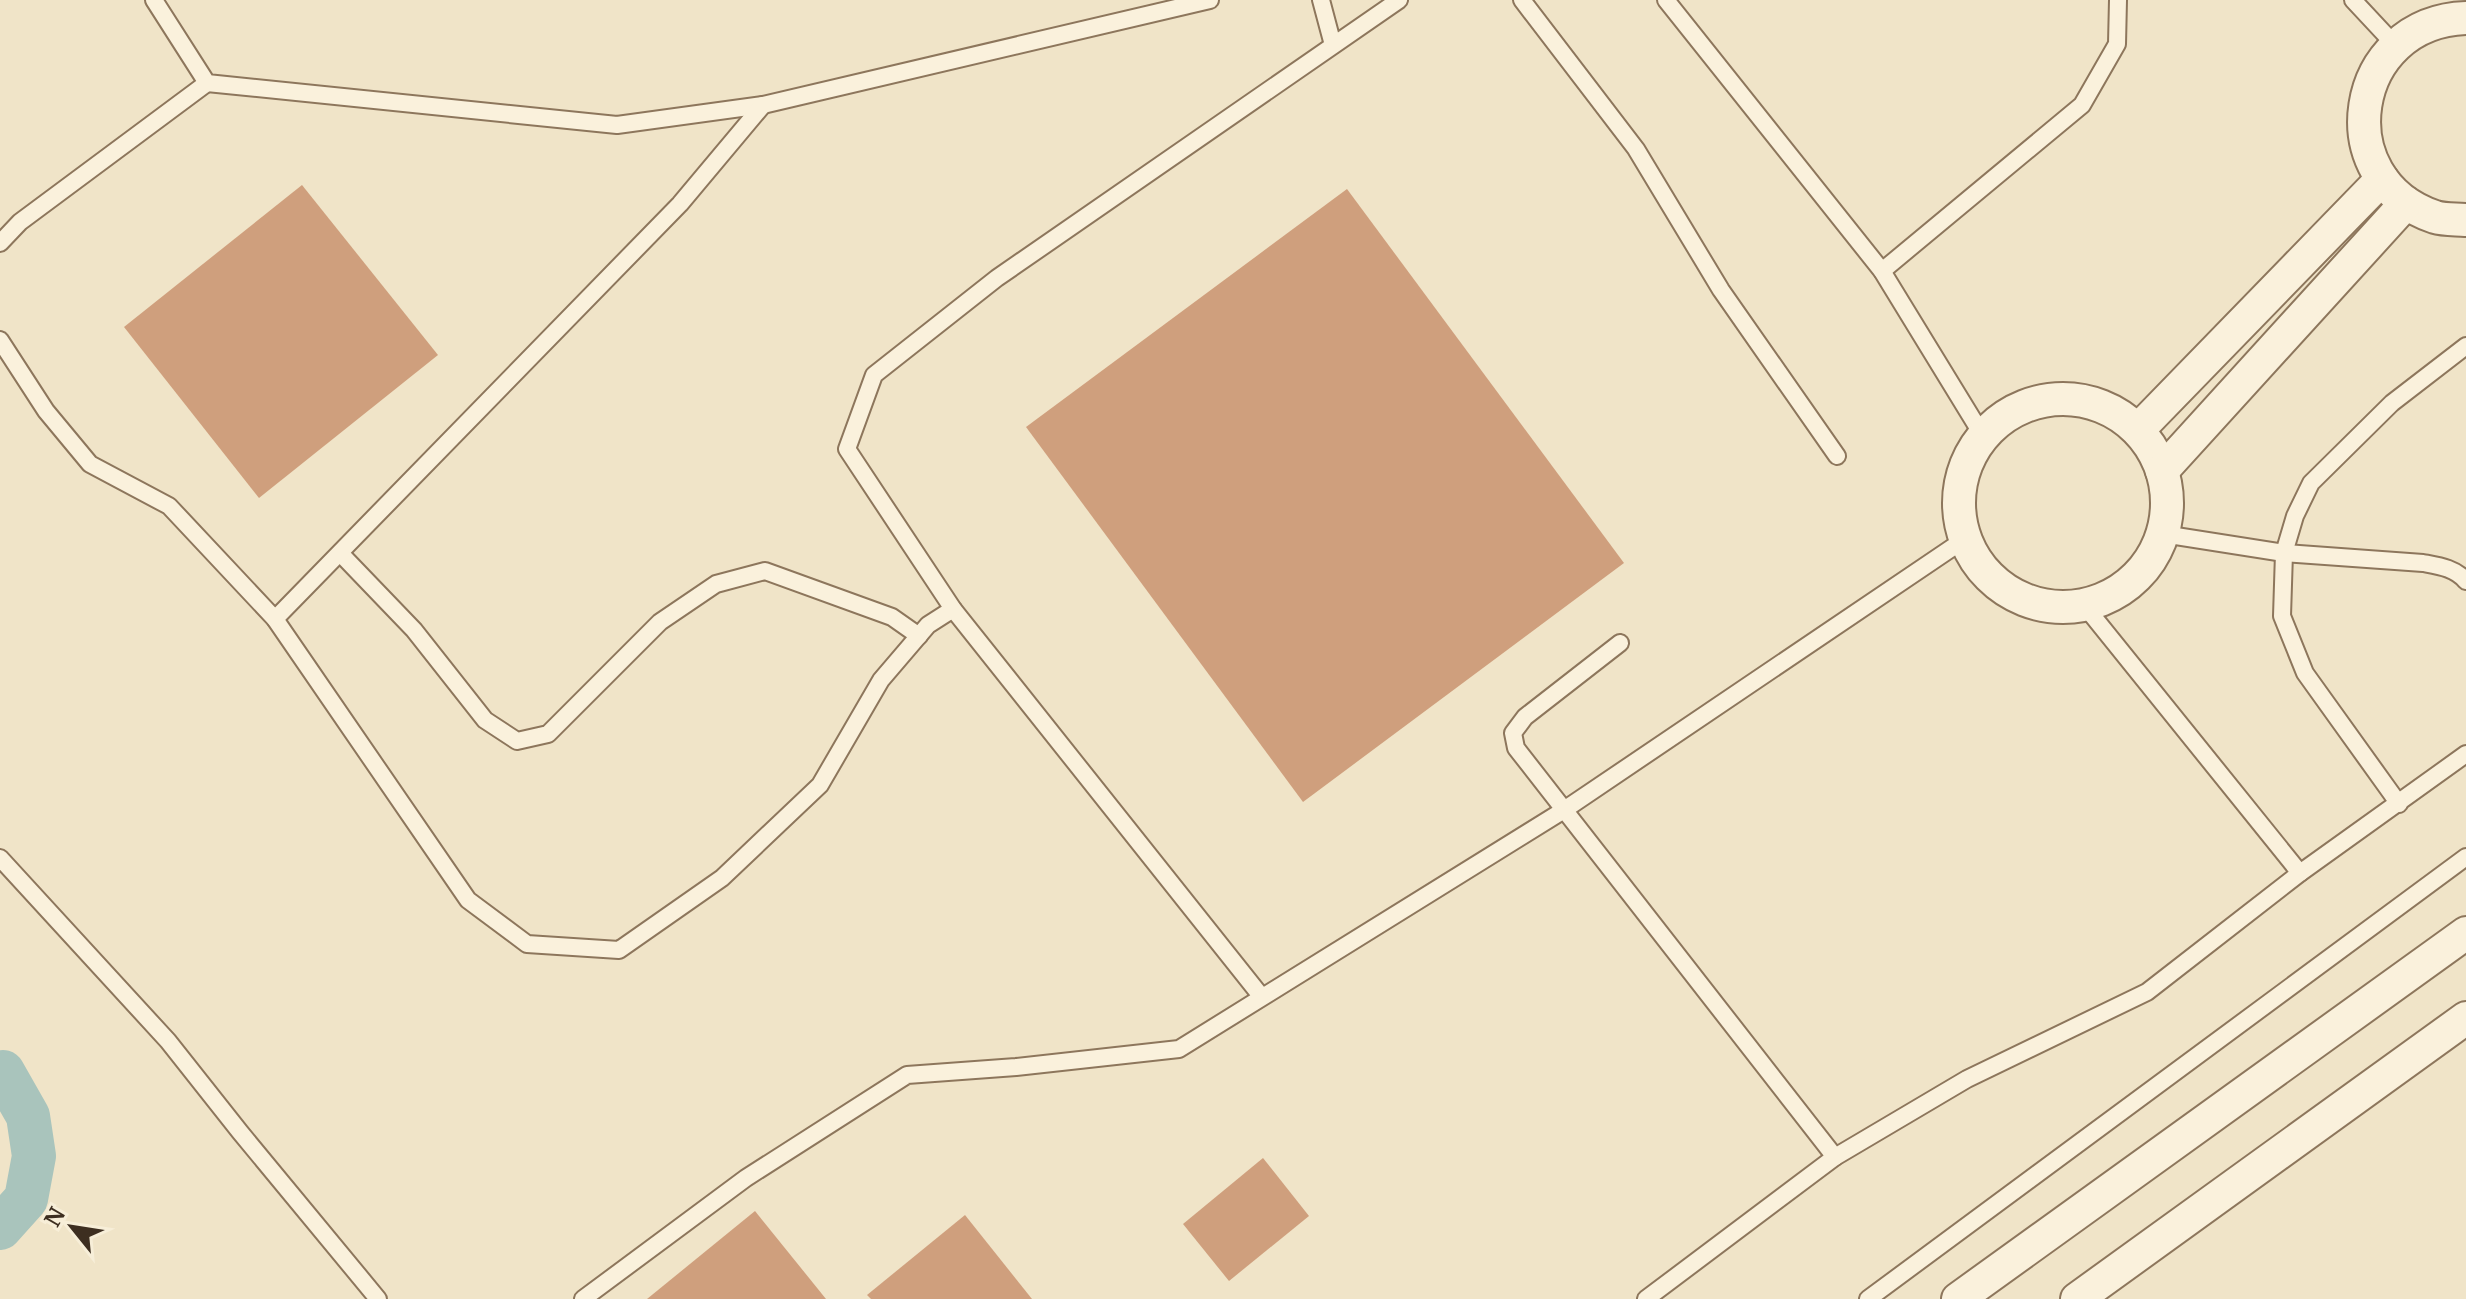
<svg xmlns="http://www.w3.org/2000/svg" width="2466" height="1299" viewBox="0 0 2466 1299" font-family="Merriweather,serif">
<rect width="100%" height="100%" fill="#f0e4c8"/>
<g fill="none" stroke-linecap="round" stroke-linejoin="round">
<polyline stroke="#a9c4bc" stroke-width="44" points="0,1228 26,1199 34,1156 28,1116 3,1072"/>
</g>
<g fill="#cf9f7d">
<polygon points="302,185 438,355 259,498 124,327"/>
<polygon points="1347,189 1624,563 1303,802 1026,427"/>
<polygon points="1263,1158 1309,1216 1229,1281 1183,1224"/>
<polygon points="755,1211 826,1299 647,1299"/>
<polygon points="965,1215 1032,1299 871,1299 867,1295"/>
</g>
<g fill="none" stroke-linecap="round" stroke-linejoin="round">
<g stroke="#8d765c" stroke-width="20">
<g id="lane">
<polyline points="154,0 207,83 617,125 763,105 1210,0"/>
<polyline points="1321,0 1333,45"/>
<polyline points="1522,0 1636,149 1721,290 1837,456"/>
<polyline points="1666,0 1882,271 1983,436"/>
<polyline points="2353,0 2395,45"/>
<polyline points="0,243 20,222 207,83"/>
<polyline points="1882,271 2082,105 2117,44 2118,0"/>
<polyline points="0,340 46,411 90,464 169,506 275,619 468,900 527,944 619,950 722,878 820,785 881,680 928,625 953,609"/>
<path d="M2163,534L2284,553L2423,563C2439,566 2455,568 2466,581"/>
<polyline points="340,553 414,630 485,720 517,741 548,734 660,622 716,584 765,571 892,617 919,636"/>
<polyline points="2084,605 2300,873"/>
<polyline points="275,619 680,204 763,105"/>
<polyline points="1620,643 1525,717 1513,733 1516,748 1835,1157 1967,1079 2147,992 2300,873 2466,754"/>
<polyline points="2399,804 2305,673 2282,616 2284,553 2295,516 2311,483 2392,403 2466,346"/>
<polyline points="0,858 168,1041 240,1132 378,1299"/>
<polyline points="1261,996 953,609 847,449 874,375 997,278 1399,0"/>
<polyline points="583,1299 746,1178 907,1075 1016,1067 1179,1049 1564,810 1965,539"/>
<polyline points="1646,1299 1835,1157"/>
<polyline points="1868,1299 2466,857"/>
</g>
</g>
<g stroke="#8d765c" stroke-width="36">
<g id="street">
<path d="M2466,18C2349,22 2325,180 2435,217C2445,220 2456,219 2466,220"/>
<circle cx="2063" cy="503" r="104"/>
<polyline points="2138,430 2382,179"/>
<polyline points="2162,471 2406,203"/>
<polyline points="1958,1299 2466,933"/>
<polyline points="2077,1299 2466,1018"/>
</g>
</g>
<use href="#lane" stroke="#faf1dc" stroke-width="16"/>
<use href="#street" stroke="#faf1dc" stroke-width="32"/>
</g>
<g transform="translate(72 1227) rotate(300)" stroke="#f7eed8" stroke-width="6" paint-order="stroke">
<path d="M0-6L14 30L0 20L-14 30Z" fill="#3d2e20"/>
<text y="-12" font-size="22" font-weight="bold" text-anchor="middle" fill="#3d2e20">N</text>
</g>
</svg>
